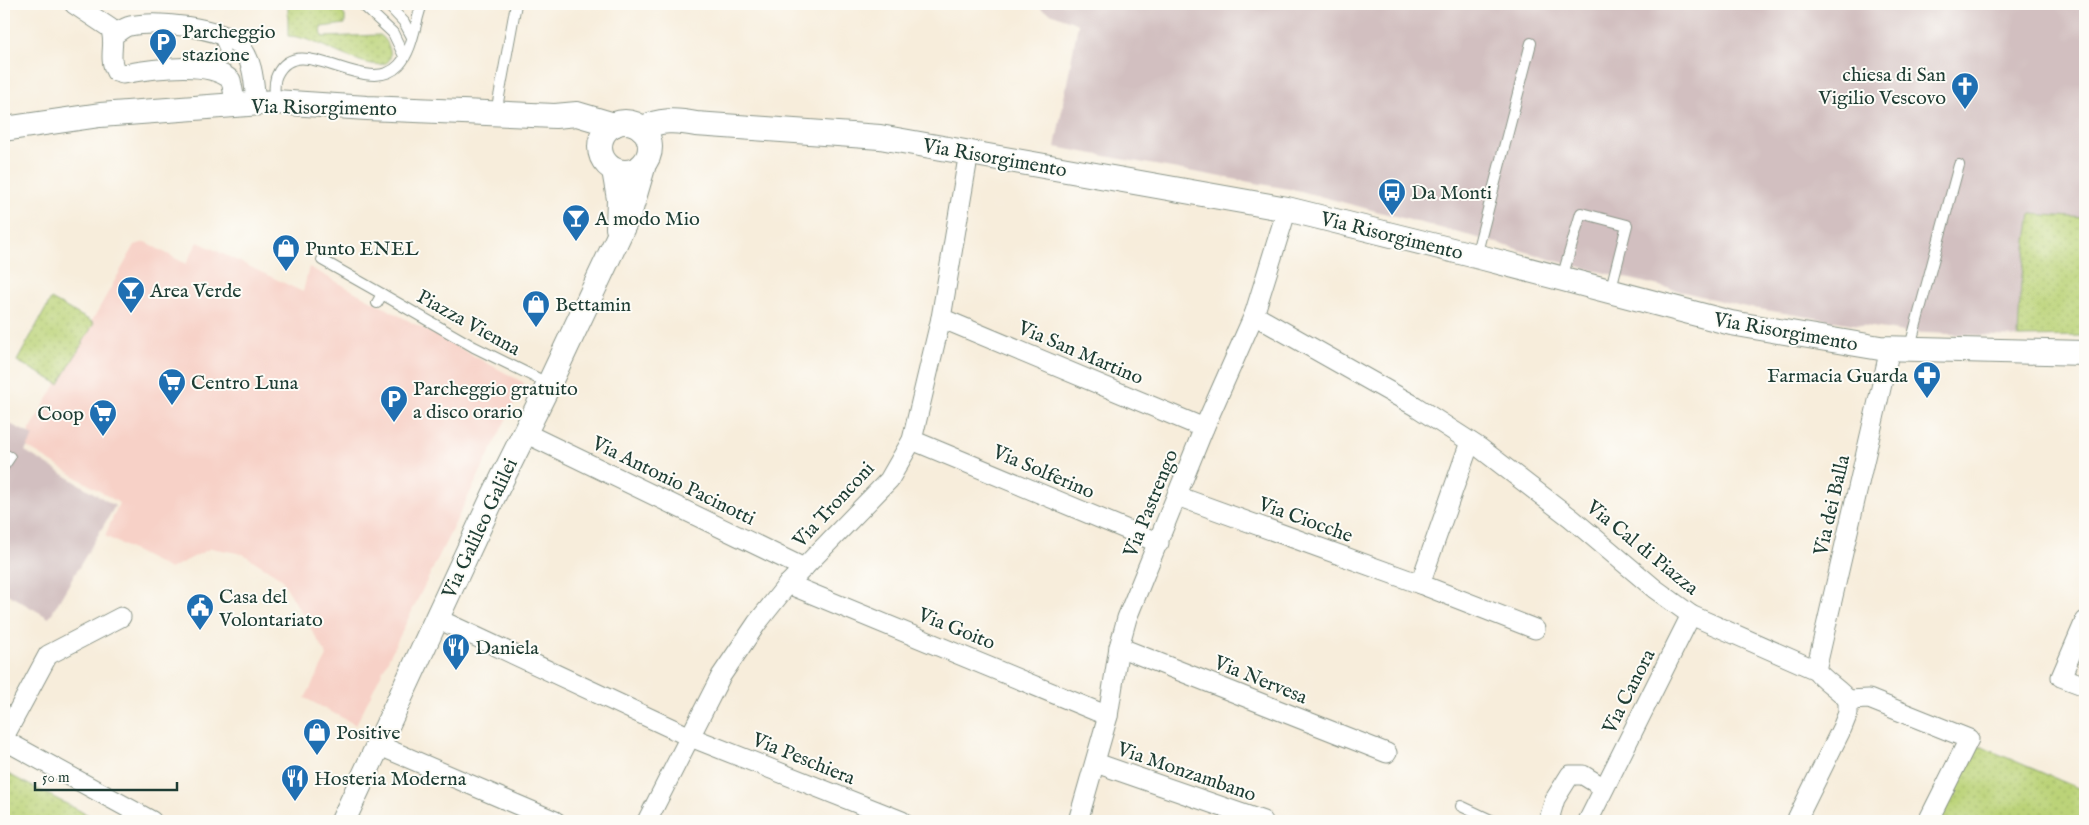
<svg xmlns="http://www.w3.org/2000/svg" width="2089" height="825" viewBox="0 0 2089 825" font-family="'IM FELL English',serif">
<defs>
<pattern id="green-dots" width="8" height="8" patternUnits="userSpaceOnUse" patternTransform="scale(1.25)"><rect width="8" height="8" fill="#bbd378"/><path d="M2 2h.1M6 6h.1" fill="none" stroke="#a0b668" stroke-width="1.8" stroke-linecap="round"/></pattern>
</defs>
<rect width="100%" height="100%" fill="#fdfcf7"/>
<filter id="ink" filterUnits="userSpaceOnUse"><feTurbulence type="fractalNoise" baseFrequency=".02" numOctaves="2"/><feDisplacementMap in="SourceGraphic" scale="10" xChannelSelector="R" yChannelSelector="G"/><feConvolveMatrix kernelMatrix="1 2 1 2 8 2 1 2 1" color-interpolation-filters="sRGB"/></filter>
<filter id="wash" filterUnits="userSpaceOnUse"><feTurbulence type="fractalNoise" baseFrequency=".0096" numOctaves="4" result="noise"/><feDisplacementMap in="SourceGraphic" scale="20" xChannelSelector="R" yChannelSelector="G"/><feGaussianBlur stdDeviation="1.12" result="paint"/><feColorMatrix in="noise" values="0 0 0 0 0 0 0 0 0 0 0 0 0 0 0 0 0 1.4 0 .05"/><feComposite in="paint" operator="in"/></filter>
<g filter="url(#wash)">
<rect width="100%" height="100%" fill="#f7eddb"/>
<polygon fill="#f7d1c7" points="145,242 186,264 198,242 303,292 309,267 524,383 356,725 305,698 327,656 281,578 243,554 211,548 170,569 105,536 119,503 22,444 135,245"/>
<g fill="#d2bfc0">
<polygon points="1037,4 2085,4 2085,218 2031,214 2021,283 2018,337 1904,332 1746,307 1560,262 1497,243 1300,191 1055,147 1078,24 1043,10"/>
<polygon points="4,421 34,436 25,451 115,506 49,618 4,592"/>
</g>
<g fill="url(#green-dots)" stroke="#6d8856">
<path d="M288,4H329L333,8L336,5L345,16V24L321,27L322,37L380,35C386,39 388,43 390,51C396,83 331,49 321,45C311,41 299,36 288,36Z"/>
<polygon points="2031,214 2085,218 2085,336 2018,337 2021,283"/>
<polygon points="51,299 94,323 59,384 17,361"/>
<polygon points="1968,741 2085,791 2085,821 1918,821"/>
<polygon points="4,772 100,821 4,821"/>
</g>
</g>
<g filter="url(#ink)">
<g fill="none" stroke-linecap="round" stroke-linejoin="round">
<g stroke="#8b9588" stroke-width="12">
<g id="service">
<polyline points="362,4 393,33 404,56"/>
<polyline points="387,4 404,22 412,37"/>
<path d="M211,71C227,59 229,52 217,35"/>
<path d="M275,102C275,94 273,82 277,75C299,28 366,100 399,65C413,50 415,22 422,4"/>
<polyline points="496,113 516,4"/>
<polyline points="1476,256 1531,43"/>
<polyline points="322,260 382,294"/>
<polyline points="1562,278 1581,213 1627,225 1610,292"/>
<polyline points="377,303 382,294 474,347 549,384"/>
<polyline points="1909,350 1959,165"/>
<polyline points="4,454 10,457 4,466"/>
<polyline points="1461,806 1493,821"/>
</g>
</g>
<g stroke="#8b9588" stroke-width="21">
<g id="minor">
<path d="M74,4L110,28C117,43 107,57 116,72L123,74C151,69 209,60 231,80L236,106"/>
<path d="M113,35C119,32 124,27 130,26C155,20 221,27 239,45C254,60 254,84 256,103"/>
<path d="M1254,315L1415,406L1480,448L1571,518L1655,589L1691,615L1816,670C1825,682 1838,688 1848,700"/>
<polyline points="941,318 1204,428"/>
<polyline points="525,433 804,568"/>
<polyline points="912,440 1159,543"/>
<polyline points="1177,496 1420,584 1470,442"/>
<polyline points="788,584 1108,716"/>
<polyline points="1420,584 1535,629"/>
<polyline points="436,618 688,736 902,821"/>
<polyline points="2085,621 2061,677 2085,686"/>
<polyline points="1119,647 1387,753"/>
<polyline points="1816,670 1890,349"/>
<polyline points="1848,700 1869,699 1969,739 1928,821"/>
<polyline points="4,737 48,655 121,617"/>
<polyline points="4,740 152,821"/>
<polyline points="378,745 555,821"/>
<polyline points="1096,763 1263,821"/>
<polyline points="647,821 721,676 757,623 788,584 889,480 912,440 941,318 969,152"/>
<polyline points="1078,821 1108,716 1119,647 1127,618 1204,428 1254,315 1287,209"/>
<polyline points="1552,821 1550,816 1555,799 1570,775 1583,775 1604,788"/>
<polyline points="1588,821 1691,615"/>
<polyline points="1796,821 1842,728 1848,713 1848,700"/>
</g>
</g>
<g stroke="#8b9588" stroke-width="26">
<g id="tertiary">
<circle cx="625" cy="147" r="25"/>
<polyline points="4,129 100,115 275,102 367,108 555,116 577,114 614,125"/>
<path d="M642,129C659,119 677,120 696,124L880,137L1287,209L1476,256L1731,323L1880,348L2085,353"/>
<polyline points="614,170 619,199 618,228"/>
<polyline points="343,821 494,495 549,384 630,212 644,164"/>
</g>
</g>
<use href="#service" stroke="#fff" stroke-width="10"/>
<use href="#minor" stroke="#fff" stroke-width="19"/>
<use href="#tertiary" stroke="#fff" stroke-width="24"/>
</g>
</g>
<defs>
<g id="parking-pin" transform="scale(1.4375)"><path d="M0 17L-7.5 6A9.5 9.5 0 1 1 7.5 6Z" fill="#1f6fb2" stroke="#fdfcf7"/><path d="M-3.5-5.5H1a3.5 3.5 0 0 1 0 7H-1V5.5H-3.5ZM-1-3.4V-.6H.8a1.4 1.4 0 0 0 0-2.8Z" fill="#fff"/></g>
<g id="church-pin" transform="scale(1.4375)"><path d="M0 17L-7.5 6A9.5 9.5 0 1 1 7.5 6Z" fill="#1f6fb2" stroke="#fdfcf7"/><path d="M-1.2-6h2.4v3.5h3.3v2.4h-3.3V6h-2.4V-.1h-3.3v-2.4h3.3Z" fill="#fff"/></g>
<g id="bus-pin" transform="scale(1.4375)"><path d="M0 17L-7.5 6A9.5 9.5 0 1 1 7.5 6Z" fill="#1f6fb2" stroke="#fdfcf7"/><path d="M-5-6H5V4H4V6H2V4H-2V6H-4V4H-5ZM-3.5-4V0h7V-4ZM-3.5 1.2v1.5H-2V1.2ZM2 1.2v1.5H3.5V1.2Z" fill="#fff"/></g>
<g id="bar-pin" transform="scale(1.4375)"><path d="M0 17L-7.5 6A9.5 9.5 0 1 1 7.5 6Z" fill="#1f6fb2" stroke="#fdfcf7"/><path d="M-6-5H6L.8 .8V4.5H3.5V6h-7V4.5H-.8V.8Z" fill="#fff"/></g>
<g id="shop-pin" transform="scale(1.4375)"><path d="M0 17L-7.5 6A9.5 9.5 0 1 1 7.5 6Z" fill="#1f6fb2" stroke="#fdfcf7"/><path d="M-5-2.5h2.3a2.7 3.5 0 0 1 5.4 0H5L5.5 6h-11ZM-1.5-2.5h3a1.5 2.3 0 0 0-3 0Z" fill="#fff"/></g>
<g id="pharmacy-pin" transform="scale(1.4375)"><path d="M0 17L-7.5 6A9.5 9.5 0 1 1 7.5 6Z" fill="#1f6fb2" stroke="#fdfcf7"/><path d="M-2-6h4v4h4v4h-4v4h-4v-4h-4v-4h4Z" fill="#fff"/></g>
<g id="supermarket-pin" transform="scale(1.4375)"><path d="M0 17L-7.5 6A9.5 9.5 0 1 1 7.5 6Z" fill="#1f6fb2" stroke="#fdfcf7"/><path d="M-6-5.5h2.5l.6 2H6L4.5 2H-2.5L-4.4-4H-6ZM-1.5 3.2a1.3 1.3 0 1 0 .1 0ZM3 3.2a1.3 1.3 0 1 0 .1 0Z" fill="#fff"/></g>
<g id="civic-pin" transform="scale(1.4375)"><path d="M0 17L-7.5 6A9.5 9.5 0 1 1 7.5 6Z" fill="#1f6fb2" stroke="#fdfcf7"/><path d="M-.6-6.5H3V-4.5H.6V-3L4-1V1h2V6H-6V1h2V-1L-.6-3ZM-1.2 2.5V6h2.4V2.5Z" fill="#fff"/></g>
<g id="restaurant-pin" transform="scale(1.4375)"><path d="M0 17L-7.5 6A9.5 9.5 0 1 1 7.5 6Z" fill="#1f6fb2" stroke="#fdfcf7"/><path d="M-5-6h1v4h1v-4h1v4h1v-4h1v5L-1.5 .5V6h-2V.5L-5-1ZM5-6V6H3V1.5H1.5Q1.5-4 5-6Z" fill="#fff"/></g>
</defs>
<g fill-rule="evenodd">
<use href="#parking-pin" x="163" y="42"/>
<use href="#church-pin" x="1965" y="86"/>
<use href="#bus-pin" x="1392" y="192"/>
<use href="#bar-pin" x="576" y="218"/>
<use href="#shop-pin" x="286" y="248"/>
<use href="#bar-pin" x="131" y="290"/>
<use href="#shop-pin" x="536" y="304"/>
<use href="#pharmacy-pin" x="1927" y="375"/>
<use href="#supermarket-pin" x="172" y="382"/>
<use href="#parking-pin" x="394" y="399"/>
<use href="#supermarket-pin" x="103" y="413"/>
<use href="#civic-pin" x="200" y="607"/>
<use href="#restaurant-pin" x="456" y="647"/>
<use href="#shop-pin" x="317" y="732"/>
<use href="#restaurant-pin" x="295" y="778"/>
</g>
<g text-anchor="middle" stroke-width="4" stroke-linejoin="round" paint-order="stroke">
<g font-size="20" fill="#1f3d34" stroke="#fdfcf7" text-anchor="start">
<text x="182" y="38">Parcheggio<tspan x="182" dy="23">stazione</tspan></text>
<text x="1946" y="81" text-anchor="end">chiesa di San<tspan x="1946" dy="23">Vigilio Vescovo</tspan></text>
<text x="1411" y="199">Da Monti</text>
<text x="595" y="225">A modo Mio</text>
<text x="305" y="255">Punto ENEL</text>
<text x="150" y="297">Area Verde</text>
<text x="555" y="311">Bettamin</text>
<text x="1908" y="382" text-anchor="end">Farmacia Guarda</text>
<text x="191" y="389">Centro Luna</text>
<text x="413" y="395">Parcheggio gratuito<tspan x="413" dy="23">a disco orario</tspan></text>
<text x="84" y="420" text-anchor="end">Coop</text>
<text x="219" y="603">Casa del<tspan x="219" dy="23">Volontariato</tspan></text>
<text x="475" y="654">Daniela</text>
<text x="336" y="739">Positive</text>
<text x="314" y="785">Hosteria Moderna</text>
</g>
<g font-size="20" fill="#1f3d34" stroke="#fdfcf7">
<text transform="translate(324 107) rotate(1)" y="7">Via Risorgimento</text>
<text transform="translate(995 157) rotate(10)" y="7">Via Risorgimento</text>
<text transform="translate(1392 235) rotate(14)" y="7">Via Risorgimento</text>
<text transform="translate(469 322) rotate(29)" y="7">Piazza Vienna</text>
<text transform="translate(1786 331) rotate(10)" y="7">Via Risorgimento</text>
<text transform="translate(1081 352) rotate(23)" y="7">Via San Martino</text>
<text transform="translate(1044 471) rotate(23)" y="7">Via Solferino</text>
<text transform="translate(674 480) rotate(26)" y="7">Via Antonio Pacinotti</text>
<text transform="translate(1150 503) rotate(-68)" y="7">Via Pastrengo</text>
<text transform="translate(833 504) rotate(-47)" y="7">Via Tronconi</text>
<text transform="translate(1831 505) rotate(-77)" y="7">Via dei Balla</text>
<text transform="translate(1306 519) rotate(20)" y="7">Via Ciocche</text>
<text transform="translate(479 528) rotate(-65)" y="7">Via Galileo Galilei</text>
<text transform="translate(1643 547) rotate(39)" y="7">Via Cal di Piazza</text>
<text transform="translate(957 628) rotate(22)" y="7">Via Goito</text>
<text transform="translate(1261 679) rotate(22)" y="7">Via Nervesa</text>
<text transform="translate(1628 691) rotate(-63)" y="7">Via Canora</text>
<text transform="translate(804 758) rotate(22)" y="7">Via Peschiera</text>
<text transform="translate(1187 771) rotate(19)" y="7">Via Monzambano</text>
</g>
</g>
<rect width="2089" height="825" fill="none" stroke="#fdfcf7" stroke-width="20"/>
<path d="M35 782v8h142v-8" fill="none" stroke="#1f3d34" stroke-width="2.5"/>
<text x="42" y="782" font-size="15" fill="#1f3d34" stroke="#fdfcf7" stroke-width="4" paint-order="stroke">50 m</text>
</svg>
